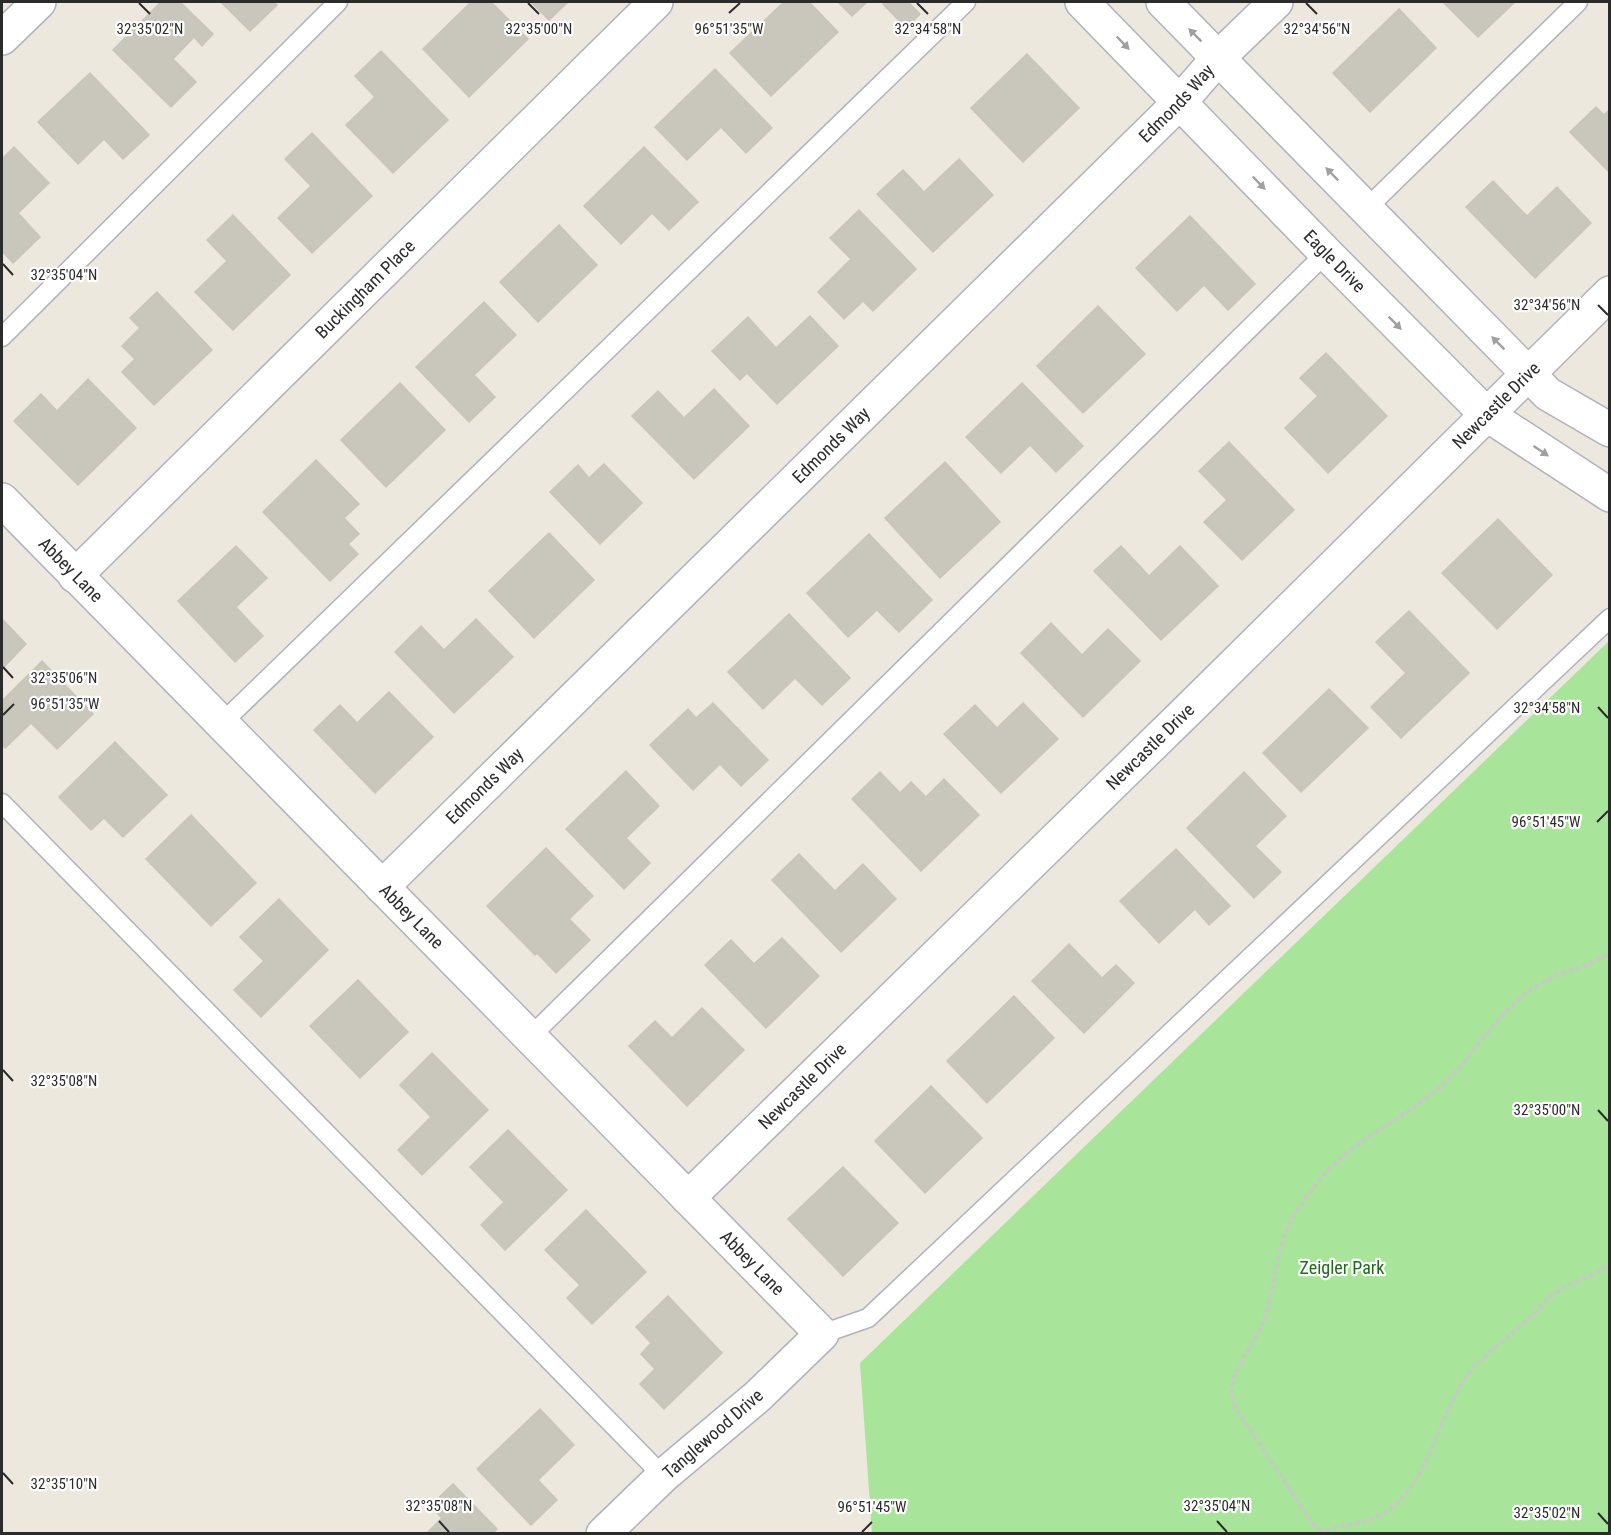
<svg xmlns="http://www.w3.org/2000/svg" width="1611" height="1535" viewBox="0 0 1611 1535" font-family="'Roboto Condensed',sans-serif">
<rect width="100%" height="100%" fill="#ede8dd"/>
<polygon fill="#a8e499" points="1609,641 1609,1533 872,1533 860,1363"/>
<g fill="#c9c6bc" stroke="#c9c5b7" stroke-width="1.5">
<polygon points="161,2 180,2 213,34 202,46 194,37 173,59 196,82 171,107 113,50"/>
<polygon points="221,2 273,2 277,5 250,31"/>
<polygon points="471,2 491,2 528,39 469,97 423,49"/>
<polygon points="531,2 568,2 549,20"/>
<polygon points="784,2 809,2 838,32 771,96 730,53"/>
<polygon points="838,2 867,2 852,16"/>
<polygon points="885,2 908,2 920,14 906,28 883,4"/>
<polygon points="1443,2 1515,2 1478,37"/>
<polygon points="1399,9 1436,48 1370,112 1333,73"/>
<polygon points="381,51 448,120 393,173 346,125 375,97 355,76"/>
<polygon points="1027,54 1079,108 1023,162 971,108"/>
<polygon points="715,69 772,128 746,153 721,127 687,160 655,127"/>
<polygon points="90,73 149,135 123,159 104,139 78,164 38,122"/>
<polygon points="1596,107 1604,115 1610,109 1610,173 1570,132"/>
<polygon points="312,133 372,196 312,253 278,218 311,186 285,159"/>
<polygon points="14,147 49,183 18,213 40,237 13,263 2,251 2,159"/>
<polygon points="644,147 698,202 669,230 652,213 621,244 584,206"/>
<polygon points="959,159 993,195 933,252 877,194 903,170 924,192"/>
<polygon points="1493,181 1527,216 1557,187 1591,223 1535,278 1466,207"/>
<polygon points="859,210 916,269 873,311 863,301 844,319 818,292 851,259 830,238"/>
<polygon points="233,215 290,275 233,330 195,292 227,261 207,240"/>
<polygon points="1190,216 1255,284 1228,310 1204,285 1177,311 1136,268"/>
<polygon points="559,225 597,265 538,322 500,282"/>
<polygon points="157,292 212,350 154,405 122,372 135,359 122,346 140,328 130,318"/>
<polygon points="484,302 516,335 474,375 495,397 469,422 416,367"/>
<polygon points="1098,306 1145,354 1083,413 1037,366"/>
<polygon points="810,316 838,346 777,404 747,373 740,380 712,351 748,317 776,348"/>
<polygon points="1326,353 1387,416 1328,473 1285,428 1318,396 1300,378"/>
<polygon points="88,379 136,428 78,485 14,421 41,394 57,411"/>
<polygon points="400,383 445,430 386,487 341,440"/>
<polygon points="1022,383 1083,446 1056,472 1030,445 1001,473 966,437"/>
<polygon points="714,389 749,426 694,479 632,416 658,391 684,418"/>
<polygon points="1229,442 1294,510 1242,560 1204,522 1227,500 1199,471"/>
<polygon points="316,460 359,504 344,518 359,534 348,544 358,554 330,581 263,512"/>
<polygon points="945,462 1000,522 940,578 885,518"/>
<polygon points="604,464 642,503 600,544 550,492 578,465 589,478"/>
<polygon points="1498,519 1552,575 1497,629 1442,573"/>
<polygon points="549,533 594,580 534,638 489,591"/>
<polygon points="869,534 932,600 899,632 877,610 848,637 807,593"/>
<polygon points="236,546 267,578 236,607 263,636 235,662 178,601"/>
<polygon points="1121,546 1149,576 1180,546 1218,586 1161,640 1094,571"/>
<polygon points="1409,611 1469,673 1401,738 1371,707 1406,673 1376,642"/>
<polygon points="789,614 850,678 822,705 795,678 763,709 728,672"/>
<polygon points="2,619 26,644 2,669"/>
<polygon points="476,619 513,657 454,713 395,652 421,626 444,650"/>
<polygon points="1051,623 1082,655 1108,629 1140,661 1083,717 1021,653"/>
<polygon points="42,661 93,714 57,749 31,723 5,748 2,744 2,701"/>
<polygon points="1329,689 1368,728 1301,792 1263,753"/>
<polygon points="389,692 433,737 375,793 314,730 340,705 357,723"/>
<polygon points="713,703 768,760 741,786 720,764 693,790 650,745 688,709 696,718"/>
<polygon points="1023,703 1058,739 1001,793 944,734 975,705 997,728"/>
<polygon points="115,742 167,795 123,837 104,818 91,830 59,797"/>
<polygon points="626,771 659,806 626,838 650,863 624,889 566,829"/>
<polygon points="880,772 900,793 911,782 926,797 944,779 979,815 921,871 852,799"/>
<polygon points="1244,772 1286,816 1255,846 1281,872 1254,898 1187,828"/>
<polygon points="191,815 256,883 211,926 146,859"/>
<polygon points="546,848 593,896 569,919 590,940 556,973 537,953 535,955 487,906"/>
<polygon points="1176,849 1230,906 1209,925 1195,909 1159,943 1120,901"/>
<polygon points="799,854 835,891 863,864 896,899 841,952 772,880"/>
<polygon points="279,899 328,950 261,1017 234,990 264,961 240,937"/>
<polygon points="782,938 819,976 766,1028 705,965 731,940 754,964"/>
<polygon points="1069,944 1102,978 1116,965 1134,983 1084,1033 1032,981"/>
<polygon points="358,980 408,1032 360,1078 310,1026"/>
<polygon points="1014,996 1054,1038 987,1103 947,1061"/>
<polygon points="702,1008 744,1050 687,1106 629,1046 655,1021 672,1038"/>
<polygon points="432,1053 488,1110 422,1175 398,1150 431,1117 400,1085"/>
<polygon points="931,1086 982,1138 925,1193 875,1141"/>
<polygon points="508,1130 567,1190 505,1250 481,1225 504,1202 470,1167"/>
<polygon points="843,1167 898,1223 843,1276 788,1219"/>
<polygon points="586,1210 646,1272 592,1324 567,1298 580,1285 545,1250"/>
<polygon points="668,1296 722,1353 664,1409 640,1384 655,1369 641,1354 651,1343 636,1327"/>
<polygon points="540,1409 574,1445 538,1480 557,1500 531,1525 477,1469"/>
<polygon points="453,1484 497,1529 492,1534 426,1534 442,1518 430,1506"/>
</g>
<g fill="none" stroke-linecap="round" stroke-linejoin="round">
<g stroke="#b1b1bf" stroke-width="21">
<g id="lane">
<polyline points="1366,209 1578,2"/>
<polyline points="2,337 338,2"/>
<polyline points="221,724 966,2"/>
<polyline points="2,803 663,1476"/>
<polyline points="530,1037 1326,253"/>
<polyline points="822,1334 868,1318 1610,618"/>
</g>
</g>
<g stroke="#b1b1bf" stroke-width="36">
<g id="street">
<polyline points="2,38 39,2"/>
<path id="s1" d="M2,500L822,1334L758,1396L663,1476L603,1534"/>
<path id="s2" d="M75,576L656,2"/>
<path id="s3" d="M382,887L1180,102L1218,58L1276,2"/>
<path id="s4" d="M688,1198L1189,709L1610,293"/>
</g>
</g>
<g stroke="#b1b1bf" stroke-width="36">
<g id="secondary">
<path id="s5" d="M1082,2L1326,253L1486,414L1610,495"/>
<polyline points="1163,2 1548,394 1610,430"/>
</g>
</g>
<g stroke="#c8c8c8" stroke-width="4" stroke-dasharray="4.5 3" stroke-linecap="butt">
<path d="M1319,1533L1235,1407C1222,1373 1254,1350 1264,1320C1276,1286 1275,1247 1294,1216C1307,1195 1321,1176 1340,1159C1370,1132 1411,1114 1442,1085C1475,1055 1495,1015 1532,989C1555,972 1586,969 1610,952"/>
<path d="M1319,1533C1340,1524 1364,1525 1384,1513C1434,1483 1437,1405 1477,1364C1495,1346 1516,1331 1535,1313C1542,1306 1549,1296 1558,1291C1574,1280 1594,1278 1610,1263"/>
</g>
<use href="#lane" stroke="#fff" stroke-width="18"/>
<use href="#street" stroke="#fff" stroke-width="33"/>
<use href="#secondary" stroke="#fff" stroke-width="33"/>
</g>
<defs><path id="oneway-solid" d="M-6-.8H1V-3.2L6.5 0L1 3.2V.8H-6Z" transform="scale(1.5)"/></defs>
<g fill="#a0a0a0">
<use href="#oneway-solid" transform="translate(1195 35) rotate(-135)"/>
<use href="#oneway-solid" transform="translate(1123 43) rotate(46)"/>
<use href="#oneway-solid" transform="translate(1332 174) rotate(-134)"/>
<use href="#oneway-solid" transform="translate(1259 183) rotate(46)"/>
<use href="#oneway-solid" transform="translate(1395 323) rotate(45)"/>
<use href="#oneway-solid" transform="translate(1498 343) rotate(-135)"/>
<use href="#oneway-solid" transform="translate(1541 451) rotate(34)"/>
</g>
<path fill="none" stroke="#2b2b2b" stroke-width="2" d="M139,3L150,14M528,3L539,14M917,3L928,14M1306,3L1317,14M729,13L740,3M3,264L13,275M1598,305L1608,315M3,667L13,678M1598,707L1608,718M3,715L14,704M1597,822L1608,811M3,1070L13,1081M1598,1110L1608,1121M3,1473L13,1484M1598,1513L1608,1524M439,1521L449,1532M1217,1521L1227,1532M862,1532L872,1522"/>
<g text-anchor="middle" stroke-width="4.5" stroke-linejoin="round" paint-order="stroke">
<g font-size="18" fill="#2b2b2b" stroke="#fff">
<text dy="6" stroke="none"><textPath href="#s3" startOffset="1116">Edmonds Way</textPath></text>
<text dy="6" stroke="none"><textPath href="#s5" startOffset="362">Eagle Drive</textPath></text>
<text dy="6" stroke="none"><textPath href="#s2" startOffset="408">Buckingham Place</textPath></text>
<text dy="6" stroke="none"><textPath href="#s4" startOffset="1132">Newcastle Drive</textPath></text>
<text dy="6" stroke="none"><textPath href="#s3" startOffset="630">Edmonds Way</textPath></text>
<text dy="6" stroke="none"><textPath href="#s1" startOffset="98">Abbey Lane</textPath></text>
<text dy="6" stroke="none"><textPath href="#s4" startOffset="646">Newcastle Drive</textPath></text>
<text dy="6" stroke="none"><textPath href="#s3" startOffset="144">Edmonds Way</textPath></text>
<text dy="6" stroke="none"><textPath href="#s1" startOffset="584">Abbey Lane</textPath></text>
<text dy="6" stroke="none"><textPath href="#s4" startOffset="160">Newcastle Drive</textPath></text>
<text dy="6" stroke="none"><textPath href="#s1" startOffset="1070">Abbey Lane</textPath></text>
<text transform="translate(713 1434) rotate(-41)" y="6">Tanglewood Drive</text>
</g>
<g font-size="18" fill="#1e6a19" stroke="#fff">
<text x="1342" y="1274">Zeigler Park</text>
</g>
</g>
<g font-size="15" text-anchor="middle" fill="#2b2b2b" stroke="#fff" stroke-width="4.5" stroke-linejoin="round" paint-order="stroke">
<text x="729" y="34">96°51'35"W</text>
<text x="150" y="34">32°35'02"N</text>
<text x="539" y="34">32°35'00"N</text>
<text x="928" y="34">32°34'58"N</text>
<text x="1317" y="34">32°34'56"N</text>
<text x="64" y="280">32°35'04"N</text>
<text x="1547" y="310">32°34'56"N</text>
<text x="64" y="683">32°35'06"N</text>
<text x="65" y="709">96°51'35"W</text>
<text x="1547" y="713">32°34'58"N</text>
<text x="1546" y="827">96°51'45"W</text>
<text x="64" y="1086">32°35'08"N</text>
<text x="1547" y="1115">32°35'00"N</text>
<text x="64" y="1489">32°35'10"N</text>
<text x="439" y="1511">32°35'08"N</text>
<text x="1217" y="1511">32°35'04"N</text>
<text x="872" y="1512">96°51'45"W</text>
<text x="1547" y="1518">32°35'02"N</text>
</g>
<rect width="1611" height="1535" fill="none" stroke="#2b2b2b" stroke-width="6"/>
</svg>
